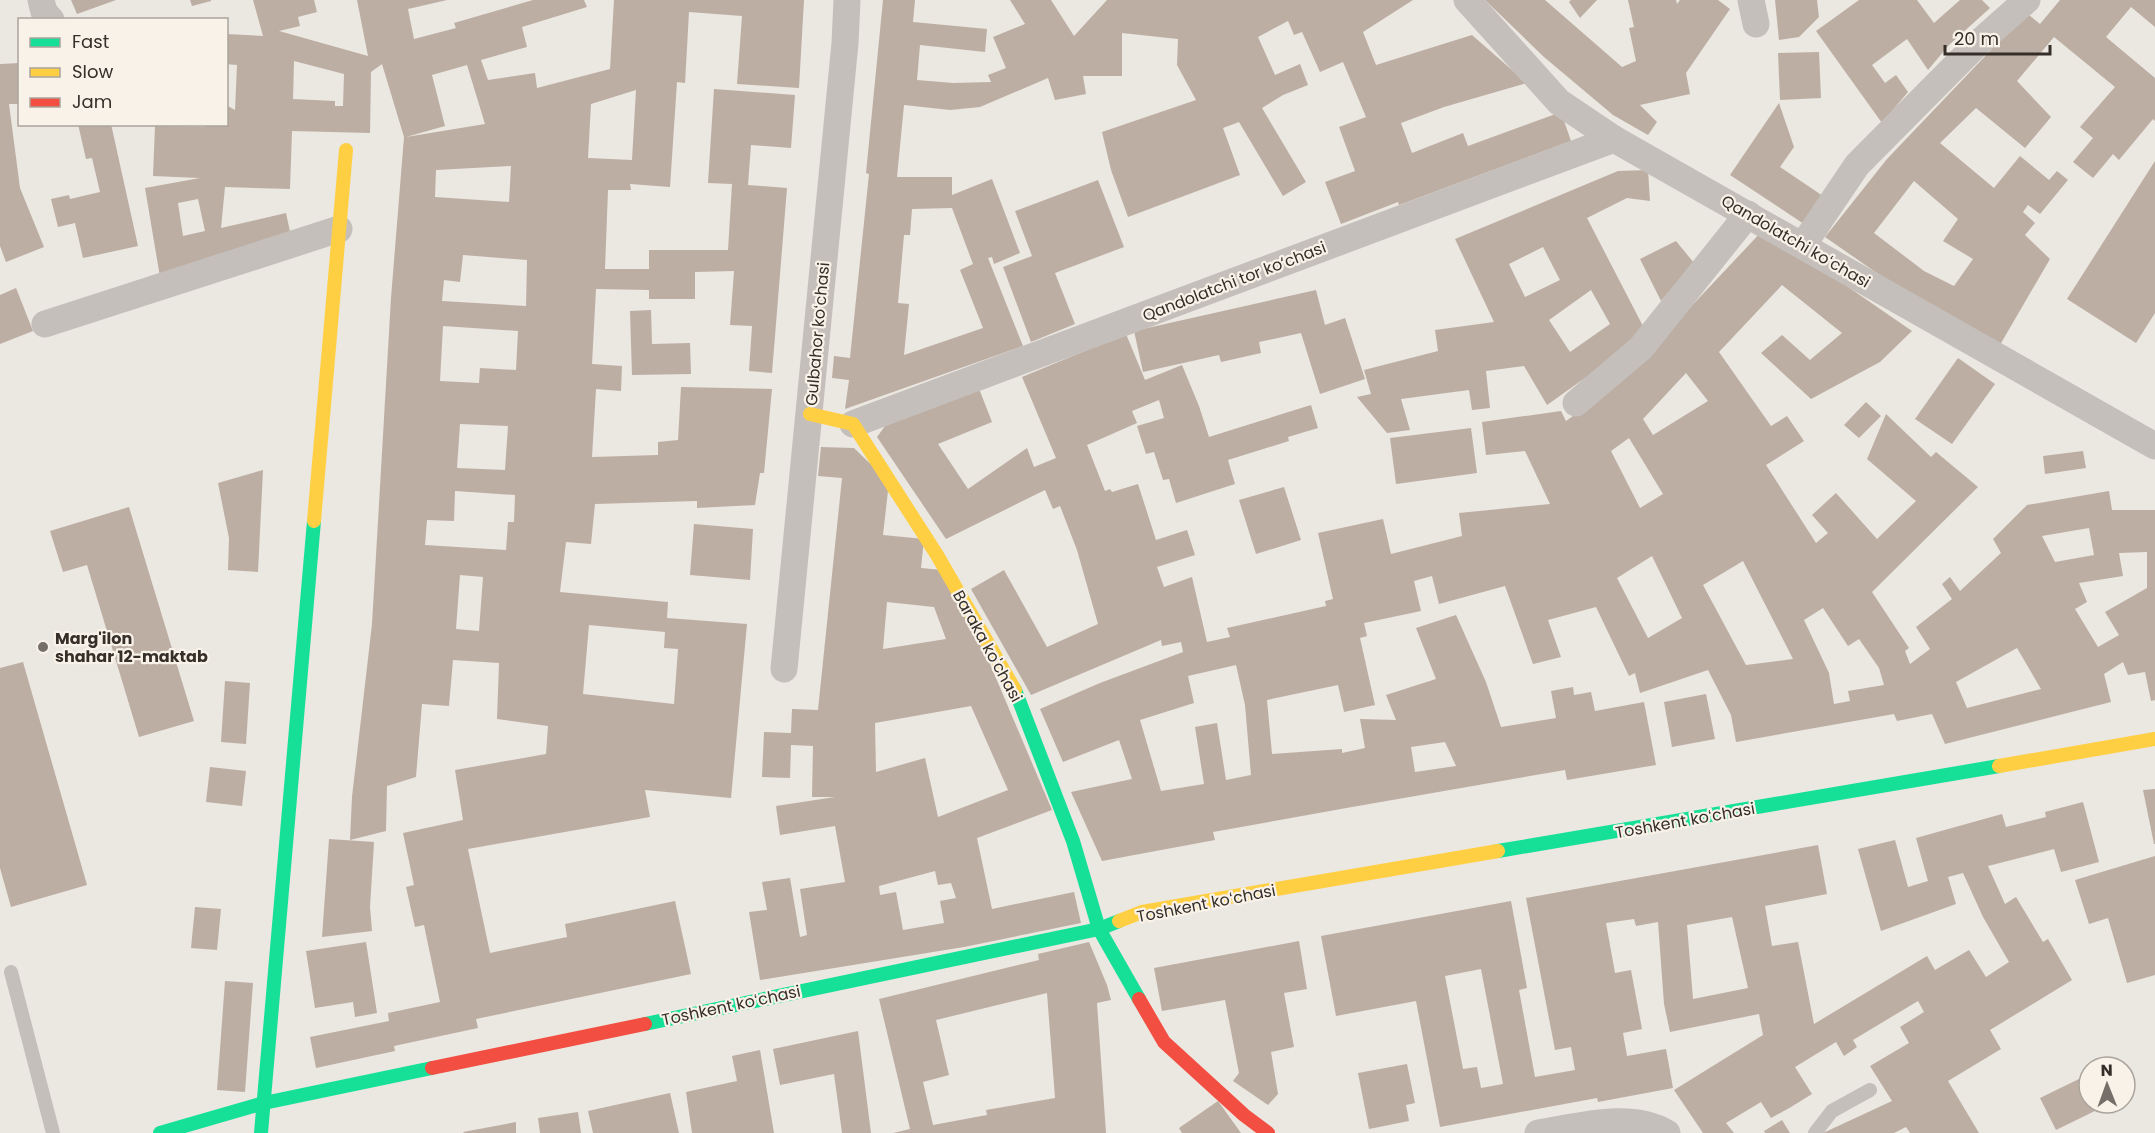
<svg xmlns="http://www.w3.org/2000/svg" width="2155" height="1133" viewBox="0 0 2155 1133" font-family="Poppins,sans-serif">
<rect width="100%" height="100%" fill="#ebe7e1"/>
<g fill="#bdaea4" fill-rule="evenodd">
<polygon points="71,0 116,0 77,14"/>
<polygon points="190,0 211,0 211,1 192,6"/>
<path d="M253,0H314L317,12L298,17L300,26L279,31L368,56L357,0H447L408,9L414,39L456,28L454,23L533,0H584L587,7L522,27L527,47L481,60L488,80L535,73L537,88L610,69L614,0H804L799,88L737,84L742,16L689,12L685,83L677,82L670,187L630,184L631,190H608L605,269H649V250H728L732,184L708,183L714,89L795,95L791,148L751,145L748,185L787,188L772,373L749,371L752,326L730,325L734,271L695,272V299H649V290L596,289L592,364L622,366L621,391L596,389L592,457L658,455V442L678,440L681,387L772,389L764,473H760L755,505L697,508V501L595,504L591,544L566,542L560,592L668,602L667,618L747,624L731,798L645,790L650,817L468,849L490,953L567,937L565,924L675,901L691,974L476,1019L478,1028L394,1046L395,1051L316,1068L310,1037L389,1021L388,1013L440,1002L424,925L415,927L406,887L414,885L403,833L463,820L455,770L546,754L548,726L497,719L499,663L453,660L449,706L422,704L416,777L387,786L386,831L350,840L352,797L372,624L391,298L404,137L382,64L371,72L370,133L292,131L290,189L225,187L221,228L286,213L292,241L160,277L145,188L200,178L153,176L155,126L206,127L201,124H226V105L235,110L237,65L226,64V34L263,36ZM294,61L344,74L343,106H335V101L293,99ZM467,65L485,124L406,137L445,126L432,75ZM636,90L632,160L588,158L591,104ZM511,166L509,202L435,197L436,170ZM198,199L205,231L183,236L178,203ZM463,255L527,260L526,306L442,301L444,280L460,282ZM443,326L518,331L516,370L480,368L479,383L440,381ZM460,424L508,426L505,470L457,468ZM455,491L515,495L514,522H508L506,550L425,545L427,520L454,521ZM460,575L483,577L479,631L456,629ZM589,625L665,632L664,648L678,649L674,704L583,694Z"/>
<path d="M883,0H915L913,22L987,29L985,52L920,45L917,80L953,83L991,82L988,75L1006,68L993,37L1025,24L1010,0H1051L1074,36L1107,0H1413L1363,32L1376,65L1472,35L1527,83L1444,107L1401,123L1412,153L1463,133L1468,146L1561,112L1571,141L1399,205L1398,202L1341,224L1325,182L1355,171L1339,127L1366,117L1343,62L1320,72L1302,32L1294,35L1288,21L1258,37L1275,75L1300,64L1308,85L1283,95L1262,108L1306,182L1283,196L1239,122L1223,128L1240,175L1128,217L1111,170L1102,132L1196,100L1177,65L1178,39L1122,33V76H1083L1086,94L1055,100L1048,78L980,107L950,110L904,105L897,177H952V195L992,179L1020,253L994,264L992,257L988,258L1023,346L845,409L849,380L832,378L834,356L850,358L869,174L866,173ZM952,208L973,264L960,270L983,328L904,355L909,304L898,303L904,235H910L912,209Z"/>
<polygon points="1485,0 1545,0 1622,67 1636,61 1629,28 1634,27 1628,0 1676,0 1677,4 1680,0 1718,0 1730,9 1686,73 1690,94 1640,105 1657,122 1648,135 1613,115 1544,57"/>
<polygon points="1571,0 1597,0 1580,18 1569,2"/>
<polygon points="1775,0 1817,0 1819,17 1799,37 1779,40"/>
<polygon points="1859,0 1917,0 1934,23 1960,0 1982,0 1990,8 1949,45 1928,70 1907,39 1872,65 1885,83 1896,75 1908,92 1882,123 1816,31"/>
<path d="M2060,0H2155V27L2131,7L2106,37L2155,78V121L2153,119L2119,160L2113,154L2093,178L2073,162L2093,138L2080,127L2115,87L2054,37L2017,81L2051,117L2025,148L1976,108L1940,143L1994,188L2020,156L2049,180L2057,171L2068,180L2040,214L2028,205L2023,212L2035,223L2025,235L2050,259L1997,350L1907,294L1825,237L1887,159L1990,51L2023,10L2040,24ZM1914,181L1958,219L1943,241L1973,259L1954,286L1924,271L1874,233Z"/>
<polygon points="1819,52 1821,98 1780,100 1778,53"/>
<polygon points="20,63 20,104 9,104 20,188 44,247 6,262 0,246 0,64"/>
<polygon points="1779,103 1794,147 1780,167 1823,196 1804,224 1730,175"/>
<polygon points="78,124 111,124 138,246 83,258 75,223 58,227 51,199 69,195 70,199 100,192 92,158 86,159"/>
<polygon points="2155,161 2155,313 2136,343 2067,299"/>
<path d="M1648,170L1650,201L1627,198L1587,218L1645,330L1623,351L1547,405L1524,366L1486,371L1490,408L1472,410L1469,390L1401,399L1410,430L1387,433L1357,397L1371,394L1364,370L1438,351L1435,330L1494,322L1455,239L1618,171ZM1543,247L1560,280L1525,297L1509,264ZM1591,290L1610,324L1570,352L1549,320Z"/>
<polygon points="1098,180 1124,247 1055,273 1075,324 1031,342 1003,267 1032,256 1015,211"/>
<path d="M1764,229L1912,331L1880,362L1811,399L1761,353L1782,335L1810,360L1842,333L1782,285L1719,352L1771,426L1787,416L1804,441L1766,465L1816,543L1828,533L1812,515L1836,493L1877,539L1916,501L1867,459L1886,414L1931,457L1936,452L1978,487L1872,592L1909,648L1905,651L1910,664L1930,649L1916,627L1952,599L1942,584L1950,577L1960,591L2001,553L1993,539L2027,505L2109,491L2112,510H2155V700L2151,701L2145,672L2128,675L2123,662L2104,674L2111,702L1945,744L1932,714L1897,721L1894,714L1736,742L1731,715L1708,670L1640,693L1635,673L1629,676L1596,607L1548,620L1561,657L1533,664L1505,586L1439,604L1432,576L1414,581L1421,611L1364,623L1367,636L1360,638L1375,705L1344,712L1338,685L1267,700L1272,754L1342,749V753L1365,748L1360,719L1396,720L1386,695L1436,679L1416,628L1456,615L1486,682L1501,727L1556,718L1551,691L1573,687L1574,695L1591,692L1595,711L1644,702L1656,765L1567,780L1565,770L1352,807L1213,832L1215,840L1102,861L1071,792L1132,779L1119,740L1063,762L1040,709L1100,683L1183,652L1181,642L1162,646L1161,640L1031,695L971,589L1004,570L1047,647L1098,624L1077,550L1060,506L1053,509L1045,490L946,539L877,437L890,419L978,386L992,422L938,444L968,489L1027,448L1034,467L1056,458L1022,377L1126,334L1145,380L1182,365L1199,406L1209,437L1311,405L1318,428L1288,437L1289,441L1228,460L1235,484L1176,503L1169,479L1163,480L1154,452L1146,454L1137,426L1164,418L1159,400L1132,411L1137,423L1087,445L1105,491L1110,489L1112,492L1138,484L1156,540L1187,530L1195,555L1157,567L1164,587L1192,577L1207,642L1230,637L1227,628L1326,606L1325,601L1333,599L1318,533L1383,519L1391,554L1462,536L1459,513L1550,504L1525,451L1486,455L1482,422L1561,411L1566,421L1620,382ZM1686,373L1708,401L1653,435L1643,419ZM1629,438L1663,494L1640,508L1611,451ZM2089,528L2094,555L2055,562L2042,536ZM2147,552V588L2105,612L2119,635L2098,647L2075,609L2087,602L2079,583L2123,576L2119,553ZM1652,556L1682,618L1648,638L1617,578ZM1743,561L1793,659L1746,665L1703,585ZM1823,608L1848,646L1859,639L1879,668L1884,685L1848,691L1850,701L1834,704L1829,673L1804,620ZM2017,648L2041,689L1967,708L1956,682ZM1236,665L1245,705L1251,775L1226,780L1217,723L1195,727L1204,784L1161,791L1140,720L1194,703L1188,676ZM1445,742L1456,766L1415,772L1411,747Z"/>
<polygon points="1676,241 1694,263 1661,301 1640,259"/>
<polygon points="16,288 33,331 0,344 0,295"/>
<polygon points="1316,290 1325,325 1345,318 1365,379 1320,394 1301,333 1259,342 1261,353 1221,362 1219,355 1143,372 1134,331"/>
<polygon points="651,310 652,344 690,343 691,374 632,375 630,311"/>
<polygon points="1958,358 1995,384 1952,444 1915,419"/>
<polygon points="1866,402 1881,416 1859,438 1844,425"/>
<polygon points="1471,428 1477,473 1396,484 1390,438"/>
<path d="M821,447L854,448L889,482L883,535L924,539L921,568L942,570L990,664L1052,810L977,838L992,909L1074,892L1081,923L964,947L760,980L749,912L767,910L762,882L790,878L800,937L807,935L800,889L845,882L835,826L780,835L776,806L835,797H812L813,746L791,745L790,778L762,777L764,732L791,733L792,709L818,710L842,478L818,476ZM887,602L934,607L946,639L883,649ZM971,706L1008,790L938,817L925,758L876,772L875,723ZM935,871L938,885L951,883L956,898L940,901L944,923L903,930L896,892L880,895L879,886Z"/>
<polygon points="2083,451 2086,468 2045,474 2043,456"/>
<polygon points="263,470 258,572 228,570 229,538 218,483"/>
<polygon points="1284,487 1301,540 1256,554 1239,500"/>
<polygon points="129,507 194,721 139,737 87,565 63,572 50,531"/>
<polygon points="694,524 753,529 750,580 690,575"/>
<polygon points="23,662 87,885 11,907 0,868 0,668"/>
<polygon points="225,681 250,683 246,744 221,742"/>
<polygon points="1706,694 1715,739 1672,747 1664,702"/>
<polygon points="210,767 246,771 242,806 206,802"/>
<polygon points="2155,789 2155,844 2154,844 2143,790"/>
<path d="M2083,802L2099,862L2061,872L2054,849L1988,866L2005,904L2016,897L2043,942L2048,939L2072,980L1990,1030L2001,1049L1948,1081L1979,1133H1910L1906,1127L1894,1133H1823L1892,1101L1870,1066L1909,1043L1900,1027L1924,1012L1918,1001L1853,1040L1857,1047L1844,1056L1836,1042L1795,1067L1812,1094L1791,1107L1771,1118L1761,1102L1726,1123L1734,1133H1703L1674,1090L1763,1035L1759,1014L1670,1032L1664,1004L1658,922L1636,926L1634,919L1606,923L1615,973L1631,970L1642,1029L1623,1033L1627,1056L1666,1049L1673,1088L1598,1102L1597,1098L1440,1127L1416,1001L1336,1016L1321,936L1511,901L1527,988L1519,990L1535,1077L1575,1070L1571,1047L1555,1050L1526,898L1818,845L1827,894L1765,906L1772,946L1798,942L1814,1024L1927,956L1935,970L1969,950L1986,977L2009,962L1983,917L1963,873L1948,877L1956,904L1881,931L1858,849L1895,840L1908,887L1928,881L1916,838L2002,814L2006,827L2046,817L2045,812ZM1732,917L1748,988L1693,999L1687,925ZM1481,969L1503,1084L1481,1088L1477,1067L1463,1069L1445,976Z"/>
<polygon points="329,839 374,842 370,907 372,931 322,937"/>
<polygon points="2155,856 2155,975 2127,983 2108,918 2089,924 2075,880"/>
<polygon points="195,907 221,909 217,950 191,948"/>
<polygon points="1299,941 1307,989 1284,993 1294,1047 1271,1052 1278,1094 1268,1105 1233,1081 1239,1073 1225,1000 1162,1011 1154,968"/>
<polygon points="366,942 377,1013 355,1017 353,1002 315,1008 306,951"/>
<path d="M1089,942L1107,985L1111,1000L1097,1003L1106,1133H893L910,1129L879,999L1039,960L1038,954ZM1047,993L1055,1098L986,1110L987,1115L933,1125L923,1082L949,1075L936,1020Z"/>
<polygon points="225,981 253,983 245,1092 217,1090"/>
<polygon points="858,1031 871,1133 842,1133 834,1074 780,1085 773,1049"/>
<polygon points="760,1050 774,1133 692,1133 686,1092 737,1081 732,1056"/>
<polygon points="1407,1064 1415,1103 1406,1105 1409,1121 1369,1129 1358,1073"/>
<polygon points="2083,1077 2089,1089 2089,1103 2096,1103 2099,1109 2056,1130 2040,1098"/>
<polygon points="670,1093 679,1133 593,1133 588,1111"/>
<polygon points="1218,1101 1241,1133 1182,1133 1179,1128"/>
<polygon points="578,1112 581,1133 540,1133 538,1118"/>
<polygon points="1782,1120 1790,1133 1765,1133 1764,1131"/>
<polygon points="516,1122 516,1133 464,1133 463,1132"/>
</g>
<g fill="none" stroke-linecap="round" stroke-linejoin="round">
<g stroke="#c4bfba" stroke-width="14">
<polyline points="11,972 53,1133"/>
<polyline points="1815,1133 1832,1111 1870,1090"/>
</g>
<g stroke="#c4bfba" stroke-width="27">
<polyline points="41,0 44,12 51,20"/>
<polyline points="1467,0 1559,102 1614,139 2155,446"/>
<polyline points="1751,0 1756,24"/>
<polyline points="1803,245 1857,165 1975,46 2027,0"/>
<polyline points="45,324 339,229"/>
<polyline points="1576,403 1641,348 1748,214"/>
<polyline points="853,424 1614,139"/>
<polyline points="784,669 845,43 847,0"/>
<path d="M1538,1133C1578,1127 1630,1111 1667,1133"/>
</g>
<g stroke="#16e098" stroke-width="14">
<polyline points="1015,690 1073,841 1099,929 1139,999"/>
<polyline points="1498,851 1999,766"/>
<polyline points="645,1024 1099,929 1119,921"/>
<polyline points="160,1133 264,1103 432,1068"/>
<polyline points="261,1133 314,521"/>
</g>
<g stroke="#ffcf43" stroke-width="14">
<polyline points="810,414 853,424 937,555 1015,690"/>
<polyline points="314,521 346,150"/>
<polyline points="1999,766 2155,739"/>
<polyline points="1119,921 1142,912 1498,851"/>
</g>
<g stroke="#f24e42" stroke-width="14">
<polyline points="1139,999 1164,1042 1244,1115 1268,1133"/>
<polyline points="432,1068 645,1024"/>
</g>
</g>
<circle fill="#756f69" stroke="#f8f2e9" stroke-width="2" cx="43" cy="647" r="6"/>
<g text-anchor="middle" stroke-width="4.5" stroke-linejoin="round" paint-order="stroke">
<g font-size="16" fill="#352e29" stroke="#f8f2e9">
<text transform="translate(1796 241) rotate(30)" y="6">Qandolatchi koʻchasi</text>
<text transform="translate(1234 281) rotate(-21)" y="6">Qandolatchi tor ko‘chasi</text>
<text transform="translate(817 334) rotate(-85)" y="6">Gulbahor koʻchasi</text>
<text transform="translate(988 646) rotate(61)" y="6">Baraka ko'chasi</text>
<text transform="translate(1685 820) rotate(-10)" y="6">Toshkent koʻchasi</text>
<text transform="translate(1206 903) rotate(-11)" y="6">Toshkent koʻchasi</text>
<text transform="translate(731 1005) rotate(-12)" y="6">Toshkent koʻchasi</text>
</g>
<g font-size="16" font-weight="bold" fill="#352e29" stroke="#f8f2e9" text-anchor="start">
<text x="55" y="644">Marg'ilon<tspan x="55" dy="18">shahar 12-maktab</tspan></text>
</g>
</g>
<rect x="18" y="18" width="210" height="108" fill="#f8f2e9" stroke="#aaa49c" stroke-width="1.5"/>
<rect x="30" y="38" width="30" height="9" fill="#16e098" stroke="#aaa49c" stroke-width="1.5"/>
<text x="72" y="48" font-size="18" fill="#352e29">Fast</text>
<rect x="30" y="68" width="30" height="9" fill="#ffcf43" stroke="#aaa49c" stroke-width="1.5"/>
<text x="72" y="78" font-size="18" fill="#352e29">Slow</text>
<rect x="30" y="98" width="30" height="9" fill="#f24e42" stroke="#aaa49c" stroke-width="1.5"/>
<text x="72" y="108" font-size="18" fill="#352e29">Jam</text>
<g transform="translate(2107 1085) rotate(359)"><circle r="28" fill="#f8f2e9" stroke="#aaa49c" stroke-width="1.5"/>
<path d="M0-4.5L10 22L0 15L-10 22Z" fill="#756f69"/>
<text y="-9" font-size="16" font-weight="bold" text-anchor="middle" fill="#352e29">N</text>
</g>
<path d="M1945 45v9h105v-9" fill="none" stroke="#352e29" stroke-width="3"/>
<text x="1954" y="45" font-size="18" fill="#352e29" stroke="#f8f2e9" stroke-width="4.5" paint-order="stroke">20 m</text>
</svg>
